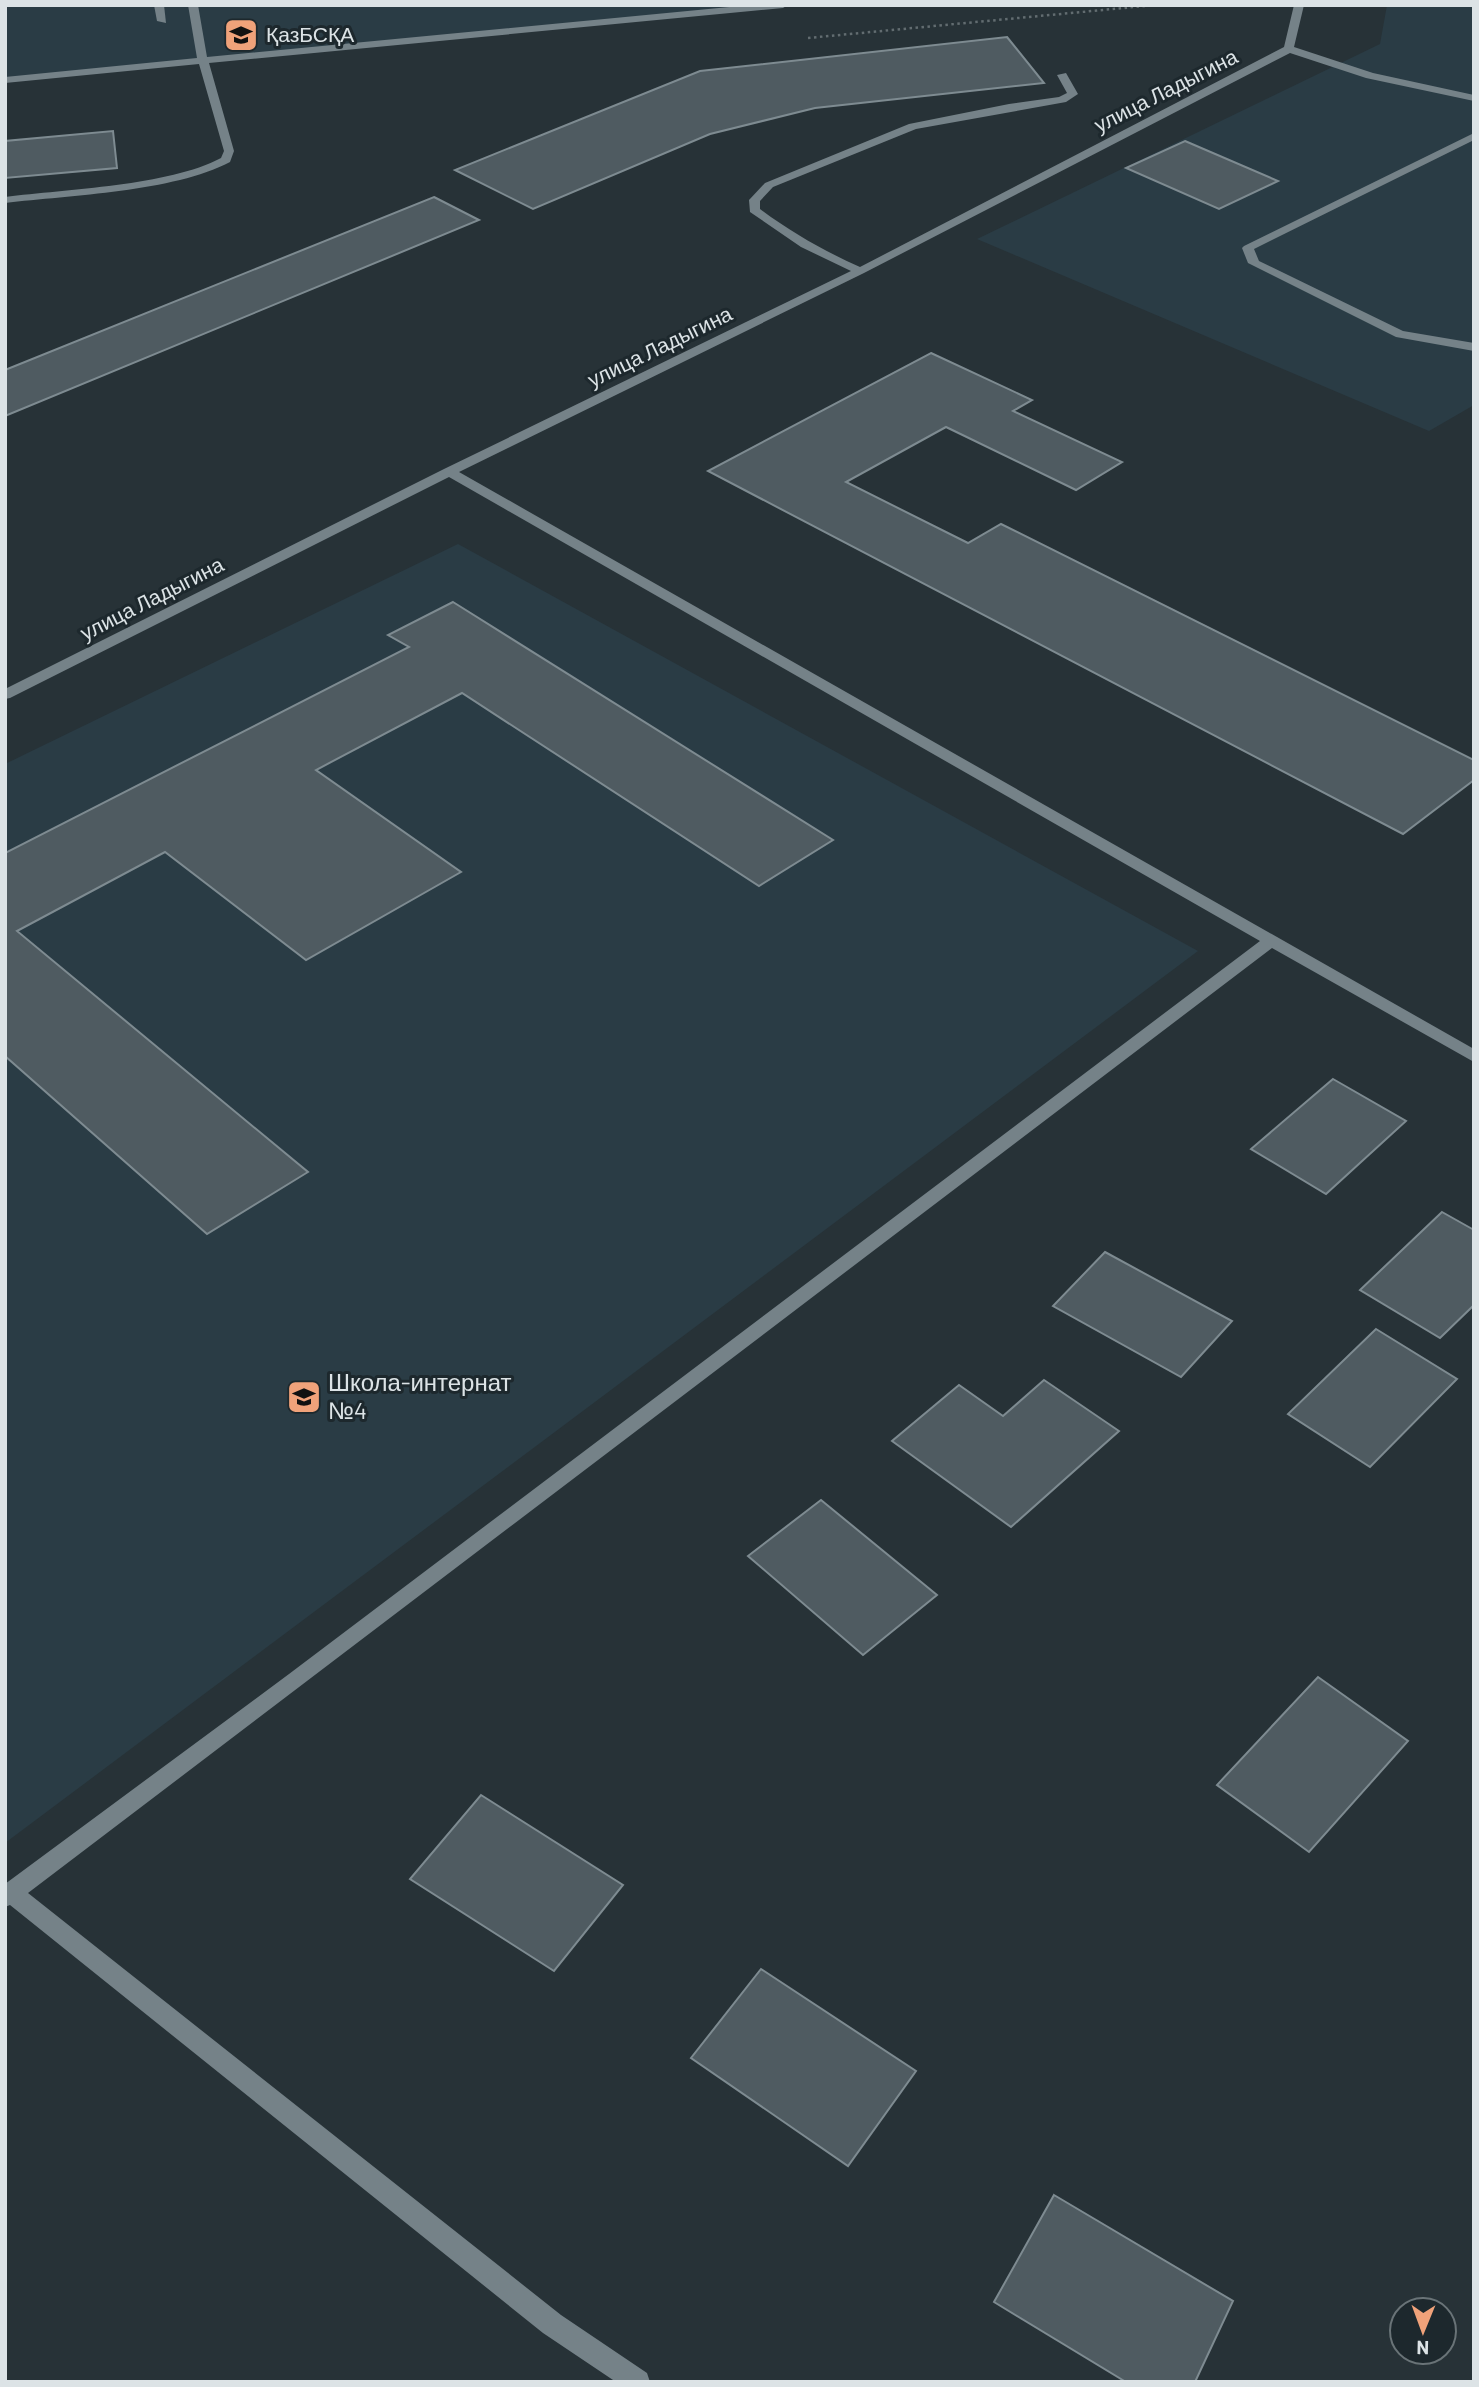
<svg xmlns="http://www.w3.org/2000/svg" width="1479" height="2387" viewBox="0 0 1479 2387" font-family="Barlow,sans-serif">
<rect width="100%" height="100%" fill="#273237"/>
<g fill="#2a3c45">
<polygon points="5,5 783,5 5,80"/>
<polygon points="1387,5 1474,5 1474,405 1429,431 977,239 1380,44"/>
<polygon points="458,544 1198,951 5,1843 5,764"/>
</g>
<g fill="#4f5b61" stroke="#7e8b91" stroke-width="2">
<polygon points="1007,37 1044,83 815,108 710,134 533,209 455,170 700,71"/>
<polygon points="113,131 117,168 5,178 5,141"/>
<polygon points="1185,141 1278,181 1219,209 1126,168"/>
<polygon points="434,197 479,220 5,416 5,370"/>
<polygon points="931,353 1032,400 1013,411 1122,462 1076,490 946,427 846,482 968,543 1001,524 1474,760 1474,780 1403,834 708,471"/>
<polygon points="453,602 833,840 759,886 462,693 316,770 461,872 306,960 165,852 17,931 308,1172 207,1234 5,1056 5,853 409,647 388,635"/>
<polygon points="1333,1079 1406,1121 1326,1194 1251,1149"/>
<polygon points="1442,1212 1474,1230 1474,1305 1440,1338 1360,1290"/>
<polygon points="1105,1252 1232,1321 1181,1377 1053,1306"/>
<polygon points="1376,1329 1457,1379 1370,1467 1288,1414"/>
<polygon points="1044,1380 1119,1431 1011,1527 892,1441 959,1385 1003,1416"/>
<polygon points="821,1500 937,1595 863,1655 748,1556"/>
<polygon points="1318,1677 1408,1741 1309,1852 1217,1785"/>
<polygon points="481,1795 623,1885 554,1971 410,1879"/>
<polygon points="761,1969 916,2071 848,2166 691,2058"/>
<polygon points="1054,2195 1233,2301 1195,2382 1126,2382 994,2302"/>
</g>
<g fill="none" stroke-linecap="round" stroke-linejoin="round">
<polyline stroke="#626c70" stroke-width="2.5" stroke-dasharray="2.5 3.5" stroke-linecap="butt" points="808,38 1155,5"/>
<g fill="#758288" fill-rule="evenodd">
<polygon points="154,5 164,5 166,23 157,21"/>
<path d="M188,5H198L207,57L750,5H788L783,8L209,63L234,151L230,162C173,192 71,195 5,203V197C67,189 168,186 221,158L224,151L199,64L5,83V77L197,58Z"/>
<path d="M1294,5H1304L1294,47L1373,73L1474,95V101L1366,78L1290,53L864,273L459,472L1474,1049V1062L1272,948L28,1893L561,2315L647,2373L650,2382H616L543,2333L10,1905L5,1907V1884L289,1674L1260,941L449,477L10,698L5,699V689L444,469L851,271L801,247L750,212L749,200L765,183L909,124L1009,104L1059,97L1067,93L1057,75L1066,73L1078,94L1066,102L916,129L773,187L760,201V209C791,232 824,251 860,267L1284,47Z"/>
<polygon points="1474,133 1474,140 1254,249 1259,261 1403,331 1474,343 1474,351 1396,337 1248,263 1242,248 1244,246"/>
</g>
</g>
<defs>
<g id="university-square" transform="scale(1.75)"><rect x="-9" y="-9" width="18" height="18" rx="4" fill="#f0a27a" stroke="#1d282d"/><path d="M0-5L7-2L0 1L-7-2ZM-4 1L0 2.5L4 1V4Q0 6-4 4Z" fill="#111"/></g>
<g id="school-square" transform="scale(1.75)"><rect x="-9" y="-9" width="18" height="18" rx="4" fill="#f0a27a" stroke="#1d282d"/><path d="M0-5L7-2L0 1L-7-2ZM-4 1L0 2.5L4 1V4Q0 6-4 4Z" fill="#111"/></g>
</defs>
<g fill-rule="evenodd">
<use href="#university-square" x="241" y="35"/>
<use href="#school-square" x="304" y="1397"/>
</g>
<g text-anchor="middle" stroke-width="6" stroke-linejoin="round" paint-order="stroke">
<g font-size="21" fill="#dce3e6" stroke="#1d282d" text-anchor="start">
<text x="266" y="42">ҚазБСҚА</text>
</g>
<g font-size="21" fill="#dce3e6" stroke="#1d282d">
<text transform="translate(1166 91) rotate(-27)" y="7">улица Ладыгина</text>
<text transform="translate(660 347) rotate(-26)" y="7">улица Ладыгина</text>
<text transform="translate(152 599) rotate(-27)" y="7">улица Ладыгина</text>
</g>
<g font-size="24" fill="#dce3e6" stroke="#1d282d" text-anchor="start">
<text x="328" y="1391">Школа-интернат<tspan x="328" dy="28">№4</tspan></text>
</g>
</g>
<rect width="1479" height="2387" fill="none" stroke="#dce3e6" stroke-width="14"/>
<g transform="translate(1423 2331) rotate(181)"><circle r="33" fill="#1d282d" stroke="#697377" stroke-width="2"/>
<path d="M0-5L12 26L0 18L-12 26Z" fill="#f0a27a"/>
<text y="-10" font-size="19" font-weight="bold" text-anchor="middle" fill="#dce3e6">N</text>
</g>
</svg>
